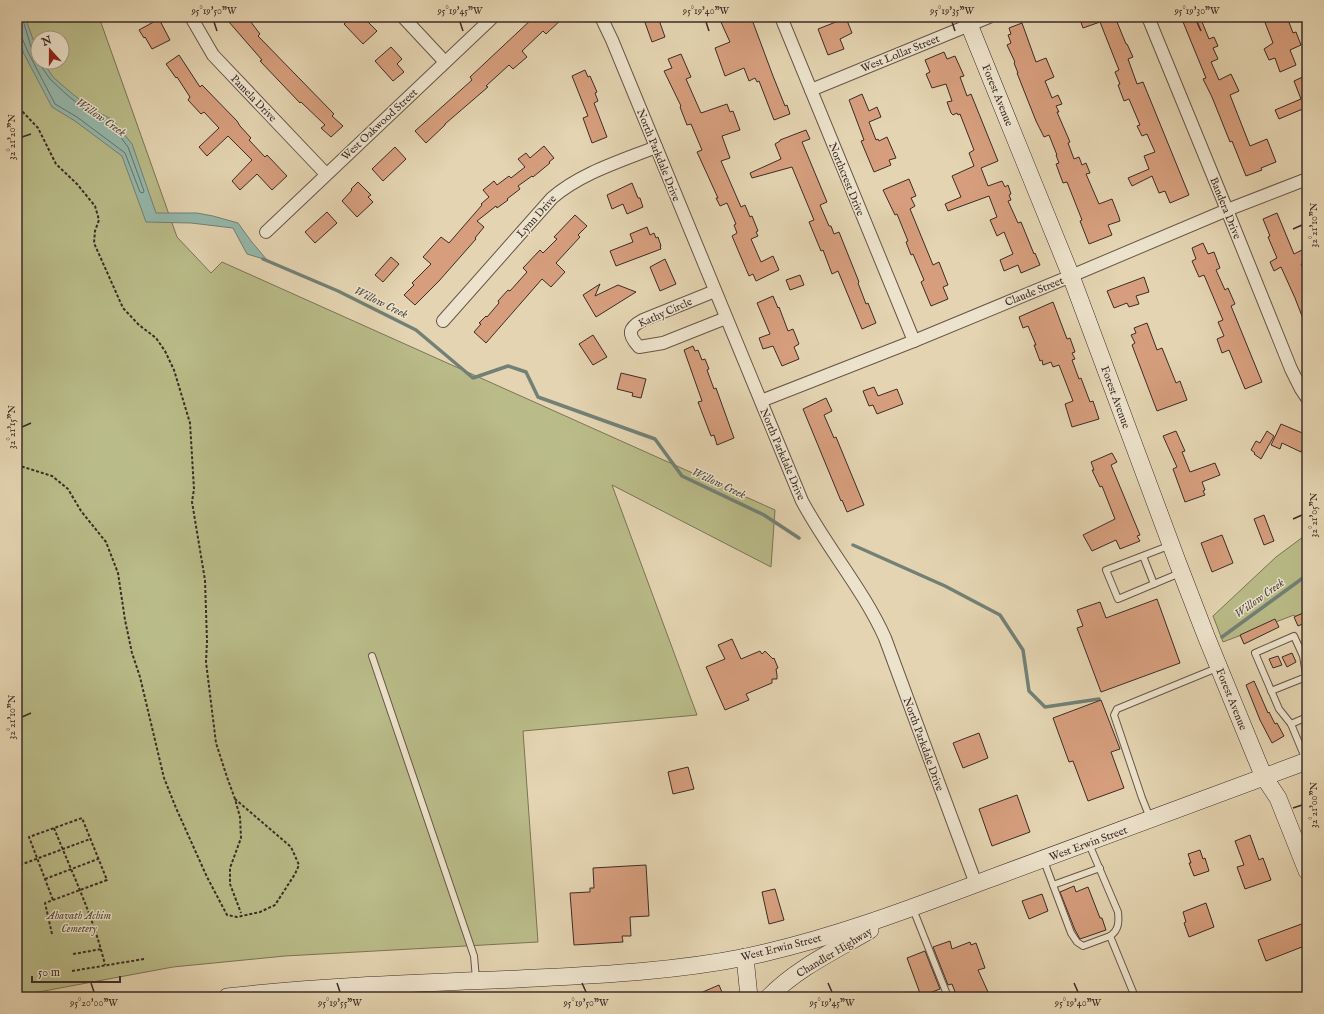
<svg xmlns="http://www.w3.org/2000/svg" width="1324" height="1014" viewBox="0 0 1324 1014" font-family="'IM FELL English',serif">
<rect width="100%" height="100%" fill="#e4d4b1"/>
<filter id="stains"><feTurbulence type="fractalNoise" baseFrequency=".005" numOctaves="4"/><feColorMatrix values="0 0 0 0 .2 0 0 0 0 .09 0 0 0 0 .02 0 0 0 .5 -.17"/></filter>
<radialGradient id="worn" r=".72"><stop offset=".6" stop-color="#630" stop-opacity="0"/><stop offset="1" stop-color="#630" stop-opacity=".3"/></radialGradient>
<g fill="#b9bb88" stroke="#7b7457" fill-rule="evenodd">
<path d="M17,17H99L177,237L211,273L222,262L775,510L771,567L612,485L697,715L523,731L538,942L285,956L173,967L17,996ZM38,38H62V62H38Z"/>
<polygon points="1307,534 1307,626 1294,615 1223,642 1213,616 1276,557"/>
</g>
<polygon fill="#95b8ac" stroke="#728076" points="17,17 25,17 38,53 38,62 43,62 53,77 69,91 90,108 113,120 132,144 156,213 197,213 213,216 238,223 251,241 267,260 247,254 233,228 191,223 146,222 122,156 75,121 52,107 24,54 17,35"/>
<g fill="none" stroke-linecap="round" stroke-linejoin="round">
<g stroke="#697269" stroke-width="1">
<polyline points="22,17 32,50 35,52 38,53"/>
<polyline points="17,36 22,38 28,52 55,104 77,117 125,153 140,192 143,193 144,191 128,147 111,124 88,112 66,94 50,79 41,66 40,62"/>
</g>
<g stroke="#728076" stroke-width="3.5">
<polyline points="263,259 338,291 416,330 473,378 508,366 526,372 538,397 655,439 682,476 764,515 799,538"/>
<polyline points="853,545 945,586 1000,615 1023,650 1029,691 1045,707 1099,699"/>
<polyline points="1222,637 1307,575"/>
</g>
</g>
<g fill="#d69e7d" stroke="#3d2c26">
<polygon points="231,17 247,17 260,34 258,36 334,114 332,116 343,126 331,137 321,128 325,125 301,102 300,103 260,61 262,60 229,22 233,20"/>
<polygon points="351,17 363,17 377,31 363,44 344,24"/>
<polygon points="534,17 564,17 546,34 543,31 522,51 527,57 513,69 509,65 486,86 488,87 445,124 445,125 426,143 415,131 472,80 470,77"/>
<polygon points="643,17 658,17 665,37 652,42"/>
<polygon points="729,17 751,17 773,76 785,106 787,105 790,114 774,120 759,81 757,82 755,78 749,81 744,68 725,76 715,48 730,42 720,20"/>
<polygon points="1079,17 1115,17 1126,44 1127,44 1133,57 1128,59 1137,84 1143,82 1189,195 1170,203 1165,191 1159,193 1152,176 1132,186 1128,178 1149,169 1144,156 1155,152 1147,134 1142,136 1137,126 1140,125 1129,99 1124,101 1118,85 1120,84 1115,72 1119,70 1100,22 1083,28"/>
<polygon points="1181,17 1200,17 1209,39 1214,37 1218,46 1213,48 1218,59 1211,62 1219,80 1231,74 1239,91 1230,95 1250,146 1267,139 1276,162 1261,168 1262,170 1246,176 1232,141 1230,142 1212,97 1203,79 1206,78"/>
<polygon points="1271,17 1287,17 1293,33 1296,32 1301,45 1290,50 1296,65 1280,72 1275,58 1269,60 1264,49 1273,43 1264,20"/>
<polygon points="846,18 852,33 840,39 844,49 828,55 818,29"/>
<polygon points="159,19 170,40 152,49 145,37 144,38 139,30"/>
<polygon points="1022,23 1036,62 1046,58 1054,77 1045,81 1052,98 1058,95 1062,104 1056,106 1059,112 1057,112 1070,142 1068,143 1074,159 1079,157 1082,165 1086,163 1090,173 1086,174 1099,204 1112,199 1119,217 1120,221 1108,225 1112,235 1089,244 1080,221 1082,220 1067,182 1063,183 1056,164 1059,163 1056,155 1057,155 1049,135 1044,137 1036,121 1017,73 1018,73 1014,63 1015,62 1007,45 1011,43 1008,35 1011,34 1009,28"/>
<polygon points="391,47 402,59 397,64 404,72 393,81 375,61"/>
<polygon points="944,52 947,59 955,56 964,76 960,77 967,96 971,94 998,161 981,168 988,186 1002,181 1005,187 1008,185 1011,194 1009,195 1011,200 1008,201 1018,223 1021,222 1034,254 1035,253 1040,265 1021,273 1018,265 1004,271 1000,260 1013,254 1004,232 997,236 990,220 997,217 989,196 948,211 945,204 961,197 952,176 974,166 969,153 974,150 960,114 958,115 957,113 953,115 951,113 947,102 952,101 946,84 932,88 926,74 930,72 925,60"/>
<polygon points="681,54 691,77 686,79 701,113 727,104 730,112 733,111 740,130 722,136 730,158 721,161 741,207 745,205 750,217 752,216 758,231 756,232 758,236 751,239 761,262 773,256 779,270 756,281 753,274 749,276 732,236 737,233 734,225 736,224 727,203 720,206 716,198 718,198 697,152 702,150 691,124 687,125 680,107 681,106 664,71 672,68 668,59"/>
<polygon points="179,55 200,87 202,85 237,121 240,126 251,138 249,140 265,157 267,155 287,176 272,190 257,174 240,190 232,181 252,160 228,136 207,156 199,147 219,128 204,112 201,114 188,100 190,97 177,77 176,78 166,64"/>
<polygon points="585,70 588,77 590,76 597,92 595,93 598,101 594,103 607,137 592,143 583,118 588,116 572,76"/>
<polygon points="1307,75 1307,113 1305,108 1279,119 1275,110 1301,99 1294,81"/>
<polygon points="862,94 869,111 877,107 881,117 869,122 876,140 878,139 879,141 887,137 896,158 889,160 891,165 874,172 861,141 864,140 849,100"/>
<polygon points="806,130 810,139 802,142 827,202 820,205 829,226 831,226 834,234 839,232 859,282 858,283 866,304 868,303 876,323 862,329 838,271 832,274 823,250 821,251 809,222 814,220 792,167 752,178 750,173 781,159 775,144 780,141 780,140"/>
<polygon points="544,146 554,158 549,162 550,163 533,177 532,176 518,186 520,189 507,199 508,200 497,208 496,206 477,221 484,227 475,238 476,239 439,281 415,305 404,295 414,285 412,283 431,264 423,257 441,237 449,243 482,205 481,204 489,197 483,190 494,181 497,185 509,176 511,178 525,167 518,159 526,153 530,158"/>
<polygon points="395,147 406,159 383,181 372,169"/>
<polygon points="909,179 916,196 911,198 915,206 910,209 933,265 939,262 948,285 943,287 948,299 931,306 921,282 924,280 913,254 911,255 906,242 908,241 897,214 895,215 883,190"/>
<polygon points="358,182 371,195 368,197 373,202 357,217 342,201 352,190 351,189"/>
<polygon points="632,183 638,198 640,198 643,207 627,214 623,204 612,209 607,195"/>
<polygon points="327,212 337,223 315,243 305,232"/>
<polygon points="1277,213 1294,254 1302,250 1307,261 1301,264 1307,277 1307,329 1295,298 1281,267 1274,271 1270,262 1277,258 1268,237 1270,236 1263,219"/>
<polygon points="575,215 587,226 578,235 580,237 556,263 565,272 551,287 542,279 486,343 474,332 481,324 479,323 486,316 487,317 499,303 498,301 508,290 510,291 527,272 523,268 540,250 543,253 557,239 554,237"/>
<polygon points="647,227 650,235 654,233 656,238 658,237 661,246 660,246 661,249 616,266 610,251 633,242 630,234"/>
<polygon points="1203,243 1208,254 1214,252 1220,268 1216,270 1225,290 1228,288 1235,304 1231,306 1262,382 1245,389 1229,350 1222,353 1217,339 1224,336 1218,322 1223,320 1204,275 1199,277 1192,261 1196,259 1192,248"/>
<polygon points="391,257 399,264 383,282 375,275"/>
<polygon points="665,259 676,284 660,291 650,267"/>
<polygon points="800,275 804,285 790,290 786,280"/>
<polygon points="1144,277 1149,292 1136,296 1139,304 1129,307 1127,303 1114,308 1107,291"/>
<polygon points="600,284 595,296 618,285 636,292 596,317 583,295"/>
<polygon points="773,296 778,308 779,307 788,331 793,329 799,344 794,347 799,359 782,366 773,346 763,349 759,338 770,334 757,303"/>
<polygon points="1053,302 1067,339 1070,338 1075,352 1072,353 1075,359 1072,360 1079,379 1081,378 1090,402 1093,401 1099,419 1072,427 1065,404 1073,401 1059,365 1053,367 1051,362 1043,365 1042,360 1040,361 1034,345 1036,345 1028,326 1023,328 1019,317"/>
<polygon points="1147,323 1157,350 1162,348 1176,383 1180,381 1187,400 1157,411 1132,345 1135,343 1131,335 1136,333 1134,328"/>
<polygon points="593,335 607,357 593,365 579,344"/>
<polygon points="693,346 695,351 698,350 702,360 705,359 709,369 707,370 714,389 716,388 734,438 717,445 714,435 711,436 698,402 702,401 684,350"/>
<polygon points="621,373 646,379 641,398 632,396 633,393 617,389"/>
<polygon points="874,387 878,396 897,389 903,404 877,414 873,405 869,406 863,391"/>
<polygon points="826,398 832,411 824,415 834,438 836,437 864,505 847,512 842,500 841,501 803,409"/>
<polygon points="1281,424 1307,435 1307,440 1301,452 1282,443 1280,449 1271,445"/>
<polygon points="1176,431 1185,451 1182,452 1190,472 1215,463 1220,475 1202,482 1205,490 1203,491 1205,495 1185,502 1173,469 1177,467 1163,436"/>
<polygon points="1267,431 1274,436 1261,459 1254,454 1255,453 1251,450 1256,441 1260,443"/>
<polygon points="1112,453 1117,462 1111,465 1140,535 1137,536 1140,541 1120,549 1116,540 1092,551 1083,535 1115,519 1102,486 1100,487 1092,470 1094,470 1091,462"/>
<polygon points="1264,515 1274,541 1264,545 1254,519"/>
<polygon points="1222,535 1233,563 1212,572 1201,543"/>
<polygon points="1157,599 1180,663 1101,692 1077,628 1083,626 1077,610 1100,602 1106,618"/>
<polygon points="1303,613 1307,622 1298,626 1294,617"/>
<polygon points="1275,619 1279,627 1244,644 1240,635"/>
<polygon points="732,639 741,659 760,651 762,654 765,651 773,659 774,658 778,668 776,669 777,675 777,679 772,679 772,683 746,694 749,700 725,710 706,667 725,659 718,645"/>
<polygon points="1292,653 1296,662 1287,667 1282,657"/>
<polygon points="1278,656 1282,665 1273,668 1269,659"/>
<polygon points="1254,681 1268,713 1269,712 1275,724 1277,723 1284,736 1272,743 1260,720 1246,685"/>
<polygon points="1101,700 1120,749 1111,752 1124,788 1088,801 1073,761 1069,762 1053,718"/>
<polygon points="979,733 988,758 963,768 953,743"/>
<polygon points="688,767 694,789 673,794 668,772"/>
<polygon points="1017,795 1030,832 992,846 979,809"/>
<polygon points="1250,835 1259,860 1263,858 1271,880 1245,889 1237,867 1244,865 1235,841"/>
<polygon points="1200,850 1203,859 1205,858 1209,871 1194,876 1189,863 1191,863 1188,854"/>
<polygon points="646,865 649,916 630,917 631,936 622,936 623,942 574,945 570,893 590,892 590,888 594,888 593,868"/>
<polygon points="1074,886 1076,892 1088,887 1100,918 1102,918 1106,930 1080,939 1075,930 1060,892"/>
<polygon points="775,889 784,920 769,924 762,892"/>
<polygon points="1042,894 1048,911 1029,919 1022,901"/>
<polygon points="1206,903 1214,927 1189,937 1184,923 1186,922 1183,912"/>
<polygon points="1307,922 1307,945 1266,961 1258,940"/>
<polygon points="950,941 952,949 970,942 971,945 976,943 985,968 978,970 988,992 977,997 957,997 952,984 948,985 933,947"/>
<polygon points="925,951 940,989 921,996 907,958"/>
<polygon points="719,985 724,997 691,997"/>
</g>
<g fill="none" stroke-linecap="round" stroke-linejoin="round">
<g stroke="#675649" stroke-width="8">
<g id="lane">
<polyline points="1171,545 1106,570 1118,599 1180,573"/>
<polyline points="1143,556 1154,584"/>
<polyline points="372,656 474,956 476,979"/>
<polyline points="1271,691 1306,677"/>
<polyline points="1291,724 1307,717"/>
<polyline points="1306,760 1291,724 1279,709 1255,653 1294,636 1303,656 1307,680"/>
<polyline points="1150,818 1142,798 1114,715 1117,709 1217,668"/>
<path d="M1089,844L1118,912C1119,922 1119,930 1110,936L1133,992"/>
<polyline points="1044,861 1071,933 1077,942 1083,946 1110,936"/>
<polyline points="1053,885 1100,868"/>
<polyline points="913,909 948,997"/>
</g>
</g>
<g stroke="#675649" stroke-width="14">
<g id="street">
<polyline points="191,17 213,55 326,174"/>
<polyline points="403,17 445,62"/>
<path d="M601,17L612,40L802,501C827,548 863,589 885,638L976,884"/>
<polyline points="781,17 914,341"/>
<polyline points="1148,17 1227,210 1291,369 1301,389 1307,398"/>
<polyline points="811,90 989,17"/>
<polyline points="266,232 493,17"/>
<path d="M715,291L643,320C628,328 627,334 639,347L663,343L726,318"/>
<path d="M443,321L552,198C581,173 621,161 656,147"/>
<polyline points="761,401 914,341 1071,276 1227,210 1307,179"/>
</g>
</g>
<g stroke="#3d2c26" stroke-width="18">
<g id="secondary">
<polyline points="966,17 1071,276 1177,561 1206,636 1256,758 1264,777 1278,798 1307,871"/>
<polyline points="745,957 749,997"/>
<path d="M227,997C323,986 420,983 518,979C594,975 671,972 746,957C832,939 915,907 997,876C1100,838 1203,799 1307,761"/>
<path d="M769,997C797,968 836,950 870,930"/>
</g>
</g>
<g stroke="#3d2c26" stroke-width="2" stroke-dasharray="3 2" stroke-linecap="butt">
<polyline points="17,98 20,109 38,128 56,164 77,184 95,206 99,220 95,231 94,243 123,308 139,325 156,338 165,351 174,370 190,423 194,489 192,502 205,580 207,641 206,662 216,743 227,777 235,799"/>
<polyline points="17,465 52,476 68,489 81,511 106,542 118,573 125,620 132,653 140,677 164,778 176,808 207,877 227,915 237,917 260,912 275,905 295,874 299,865 291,847 235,799 240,817 241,838 230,868 230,884 241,913"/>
<path d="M54,828C72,873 94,918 105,965"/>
<polyline points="20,865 90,839"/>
<polyline points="45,879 98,859"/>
<polyline points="52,934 45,903 107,880 82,818 29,837 53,900"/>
<polyline points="73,954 102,949"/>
<polyline points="72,971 144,959"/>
</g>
<use href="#lane" stroke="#ede3cc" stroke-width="6"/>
<use href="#street" stroke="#ede3cc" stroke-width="12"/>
<use href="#secondary" stroke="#ede3cc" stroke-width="17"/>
</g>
<path fill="none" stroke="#3d2c26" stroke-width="1.5" d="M214,22L217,31M460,22L463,31M706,22L709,31M952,22L955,31M1197,22L1201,31M22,137L31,134M1293,229L1302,225M22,427L31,423M1293,519L1302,515M22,717L31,713M1293,808L1302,805M91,983L94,992M337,983L340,992M582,983L586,992M828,983L832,992M1074,983L1078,992"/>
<g text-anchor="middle" stroke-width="3" stroke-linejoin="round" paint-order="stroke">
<g font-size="11" fill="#3d2c26" stroke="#ede3cc">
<text transform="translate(900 53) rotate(-22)" y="4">West Lollar Street</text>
<text transform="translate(998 95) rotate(68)" y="4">Forest Avenue</text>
<text transform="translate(254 98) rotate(46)" y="4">Pamela Drive</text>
<text transform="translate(379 124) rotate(-43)" y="4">West Oakwood Street</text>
<text transform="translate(659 155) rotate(68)" y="4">North Parkdale Drive</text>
<text transform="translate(847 179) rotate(68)" y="4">Northcrest Drive</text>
<text transform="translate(1226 208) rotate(68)" y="4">Bandera Drive</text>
<text transform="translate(536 216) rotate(-48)" y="4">Lynn Drive</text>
<text transform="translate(1034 291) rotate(-22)" y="4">Claude Street</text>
<text transform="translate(665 312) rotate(-24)" y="4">Kathy Circle</text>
<text transform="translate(1116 397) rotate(70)" y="4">Forest Avenue</text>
<text transform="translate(783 454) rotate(67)" y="4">North Parkdale Drive</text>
<text transform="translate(1232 699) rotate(68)" y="4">Forest Avenue</text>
<text transform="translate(924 744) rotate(70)" y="4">North Parkdale Drive</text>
<text transform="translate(1088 843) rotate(-20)" y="4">West Erwin Street</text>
<text transform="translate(781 947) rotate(-14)" y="4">West Erwin Street</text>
<text transform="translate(834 952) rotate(-31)" y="4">Chandler Highway</text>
</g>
<g font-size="11" font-style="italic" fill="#56493a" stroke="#ede3cc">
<text x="79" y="919">Ahavath Achim<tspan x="79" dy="13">Cemetery</tspan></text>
</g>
<g font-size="12" font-style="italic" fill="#4f4841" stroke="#ede3cc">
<text transform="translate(101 117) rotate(35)" y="4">Willow Creek</text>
<text transform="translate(381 302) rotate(26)" y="4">Willow Creek</text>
<text transform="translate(719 483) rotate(25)" y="4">Willow Creek</text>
<text transform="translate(1259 598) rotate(-36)" y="4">Willow Creek</text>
</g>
</g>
<rect width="1324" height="1014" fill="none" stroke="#e4d4b1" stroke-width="44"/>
<g transform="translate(50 50) rotate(339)"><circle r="19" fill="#ede3cc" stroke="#a79a8a"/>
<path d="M0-3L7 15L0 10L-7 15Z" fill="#8f2418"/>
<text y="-6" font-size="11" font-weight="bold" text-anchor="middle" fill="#3d2c26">N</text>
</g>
<path d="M32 976v6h88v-6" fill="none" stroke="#3d2c26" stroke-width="2"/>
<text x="38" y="976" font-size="12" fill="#3d2c26" stroke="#ede3cc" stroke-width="3" paint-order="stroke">50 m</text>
<rect x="22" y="22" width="1280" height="970" fill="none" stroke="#3d2c26" stroke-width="1.5"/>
<g font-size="10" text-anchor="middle" fill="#3d2c26">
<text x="214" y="14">95°19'50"W</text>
<text x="460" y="14">95°19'45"W</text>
<text x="706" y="14">95°19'40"W</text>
<text x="952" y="14">95°19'35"W</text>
<text x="1197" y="14">95°19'30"W</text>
<text transform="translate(11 137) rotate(-90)" y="4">32°21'20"N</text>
<text transform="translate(1313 225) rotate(-90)" y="4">32°21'10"N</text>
<text transform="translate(11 427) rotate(-90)" y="4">32°21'15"N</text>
<text transform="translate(1313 515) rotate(-90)" y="4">32°21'05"N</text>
<text transform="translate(11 717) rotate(-90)" y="4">32°21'10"N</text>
<text transform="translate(1313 805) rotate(-90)" y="4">32°21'00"N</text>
<text x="94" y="1006">95°20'00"W</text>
<text x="340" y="1006">95°19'55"W</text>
<text x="586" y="1006">95°19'50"W</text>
<text x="832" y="1006">95°19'45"W</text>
<text x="1078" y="1006">95°19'40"W</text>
</g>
<rect width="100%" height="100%" filter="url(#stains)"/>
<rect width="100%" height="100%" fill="url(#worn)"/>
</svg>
